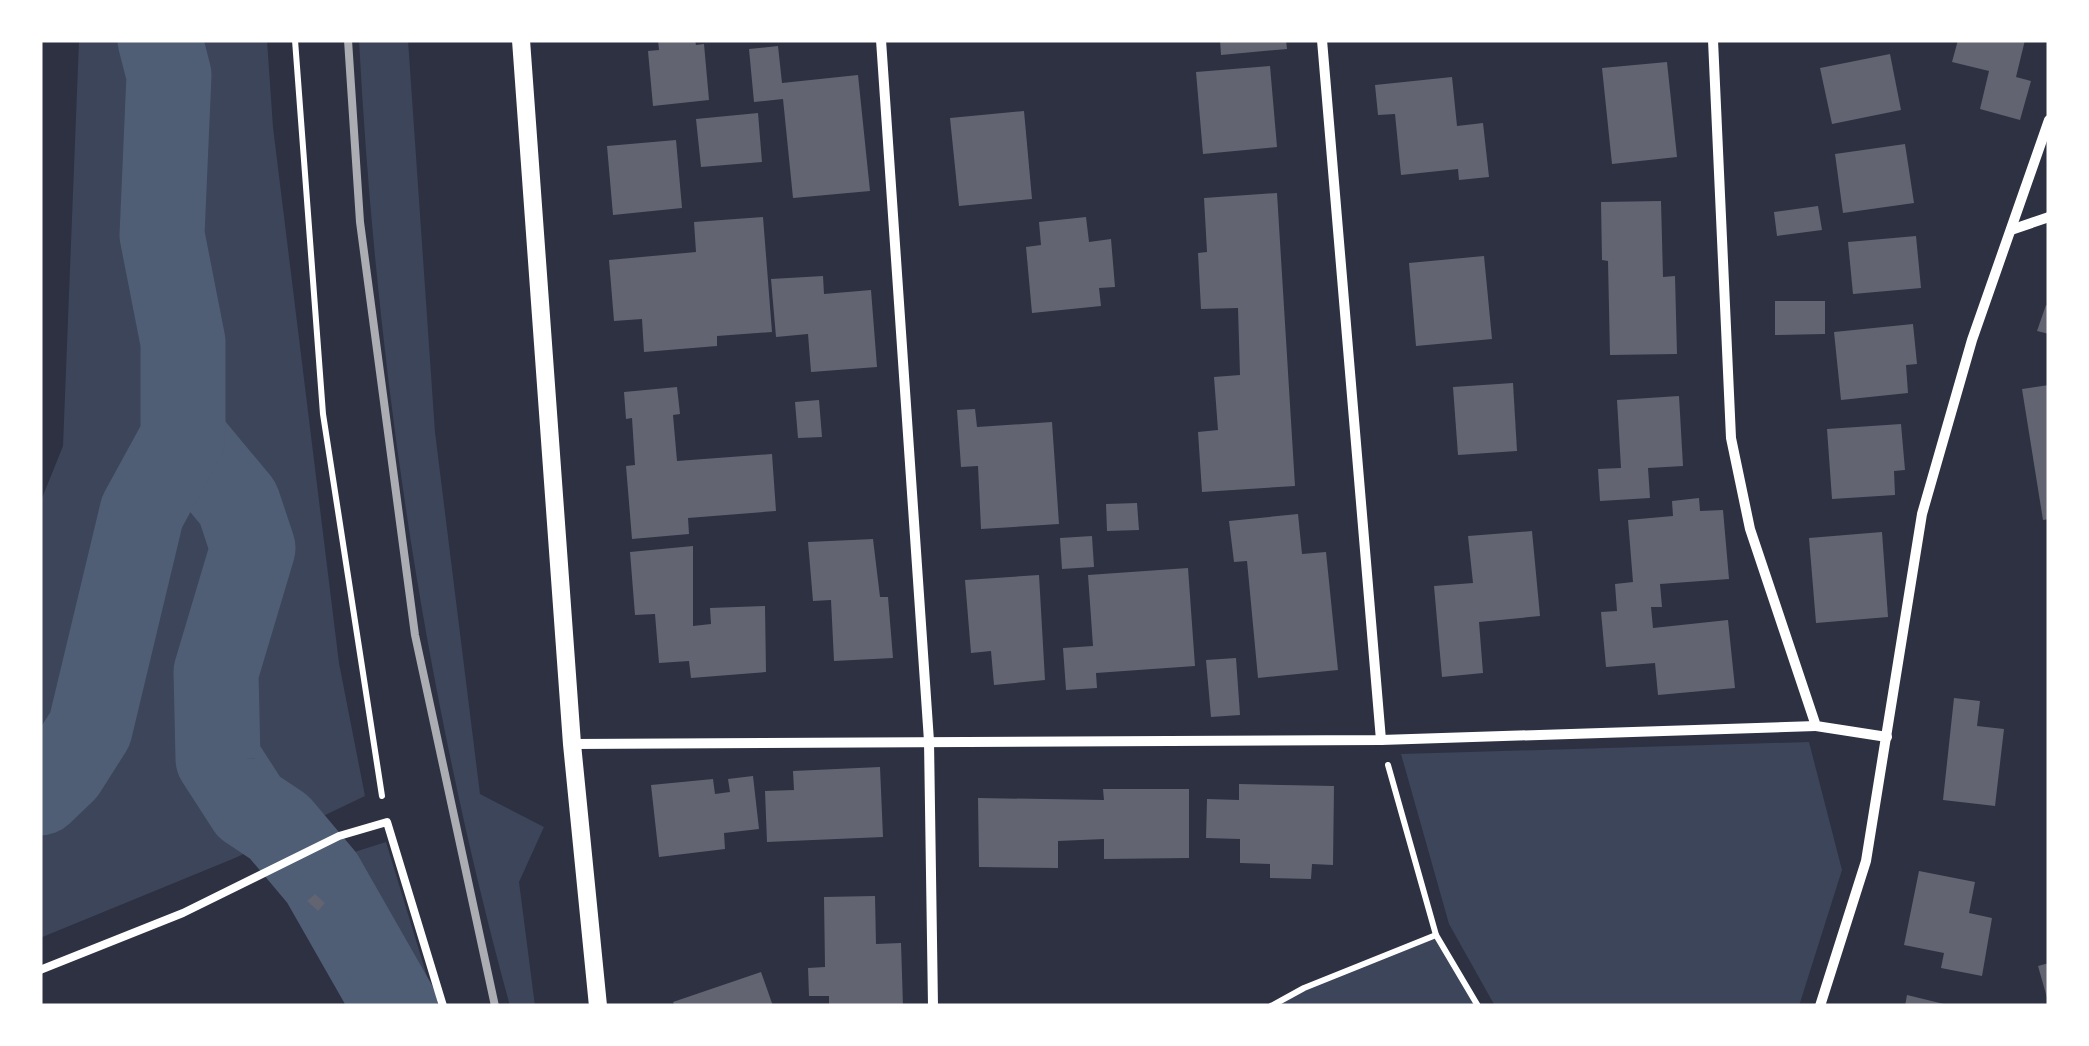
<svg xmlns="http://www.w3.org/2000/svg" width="2089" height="1046" viewBox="0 0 2089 1046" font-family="'DM Sans',sans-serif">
<rect width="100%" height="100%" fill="#2d3142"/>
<g fill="#3c4559">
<polygon points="79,40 267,40 273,127 339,663 365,796 235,858 40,938 40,503 63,446"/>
<path d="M359,40H408L435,432L480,794L544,827L519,882L535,1006H510C424,692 376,365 359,40Z"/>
<polygon points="1809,742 1842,870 1799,1006 1495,1006 1449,924 1401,754"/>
<polygon points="386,842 436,1006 437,1006 389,1006 332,859"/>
<polygon points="1436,935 1478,1006 1271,1006 1304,988"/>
</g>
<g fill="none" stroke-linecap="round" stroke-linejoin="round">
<g stroke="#4f5d75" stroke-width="85">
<polyline points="183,437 238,503 253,548 216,672 218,759 249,807 279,827 322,878 395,1006"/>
<polyline points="40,793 64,770 90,729 142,512 183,437 183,342 162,235 169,75 160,40"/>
</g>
</g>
<g fill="#626471">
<polygon points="658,40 695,40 696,45 704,44 709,100 653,106 648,51 659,50"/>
<polygon points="1220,40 1286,40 1287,49 1221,55"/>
<polygon points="1958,40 2025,40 2016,77 2031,81 2020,120 1980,109 1989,71 1952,62"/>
<polygon points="778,46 782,83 858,75 870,191 793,198 783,99 754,102 749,49"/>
<polygon points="1890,54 1901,110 1832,124 1820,68"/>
<polygon points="1667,62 1677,157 1612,164 1602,68"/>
<polygon points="1270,66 1277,147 1203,154 1196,72"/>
<polygon points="1452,77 1457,126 1483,123 1489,177 1459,180 1458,169 1401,175 1395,114 1378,115 1375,85"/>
<polygon points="1024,111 1032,199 959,206 950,118"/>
<polygon points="758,113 762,162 701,167 696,119"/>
<polygon points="676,140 682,208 613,215 607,146"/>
<polygon points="1905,144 1914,203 1843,213 1835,154"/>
<polygon points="1277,193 1295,486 1202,492 1198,432 1218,430 1214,377 1240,375 1238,308 1201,309 1198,253 1207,252 1204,198"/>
<polygon points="1661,201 1663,277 1675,276 1677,354 1610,355 1608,261 1602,260 1601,202"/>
<polygon points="1818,206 1822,230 1777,236 1774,212"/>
<polygon points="763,217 772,332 717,336 717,346 644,352 642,319 614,321 609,260 696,252 694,222"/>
<polygon points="1086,217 1089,242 1111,239 1115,287 1099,288 1101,306 1032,313 1026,247 1041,245 1039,222"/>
<polygon points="1916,236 1921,288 1853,294 1848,242"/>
<polygon points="1484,256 1492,339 1416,346 1409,263"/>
<polygon points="823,276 824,294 871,290 877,367 811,372 808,334 776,337 771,279"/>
<polygon points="1775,301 1825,301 1825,334 1775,335"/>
<polygon points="2046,305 2049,306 2049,334 2037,331"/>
<polygon points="1913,324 1917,364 1906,365 1908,393 1841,400 1834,332"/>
<polygon points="1513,383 1517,451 1458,455 1453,387"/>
<polygon points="2049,385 2049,519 2043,520 2022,389"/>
<polygon points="677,387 680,414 673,415 677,461 772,454 776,511 688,518 689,534 632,539 626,466 635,465 632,418 626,419 624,392"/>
<polygon points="1679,396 1683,466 1648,468 1650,498 1600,501 1598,469 1621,468 1617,400"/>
<polygon points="819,400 822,437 798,438 795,402"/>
<polygon points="975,409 977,427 1052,422 1059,524 981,529 978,466 961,467 957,410"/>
<polygon points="1901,424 1905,470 1894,471 1895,495 1832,499 1827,429"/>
<polygon points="1699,498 1700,511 1723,510 1729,579 1660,584 1662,607 1651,607 1653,628 1728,620 1735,688 1658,695 1655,663 1606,667 1601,612 1617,611 1615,584 1633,582 1628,520 1673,516 1672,501"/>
<polygon points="1137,503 1139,530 1107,531 1106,504"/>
<polygon points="1298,514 1302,554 1326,552 1338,670 1258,678 1247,561 1234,562 1229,521"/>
<polygon points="1532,531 1540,616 1479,622 1483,673 1442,677 1434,586 1473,583 1468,536"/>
<polygon points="1882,532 1888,617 1816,623 1809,538"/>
<polygon points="1092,536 1094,567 1062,569 1060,538"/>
<polygon points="873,539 880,597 888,597 893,658 834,661 831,600 813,601 808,542"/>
<polygon points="693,546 693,626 711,624 710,608 765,606 766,672 691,678 689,661 659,663 655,614 635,615 630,552"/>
<polygon points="1188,568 1195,666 1096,673 1097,688 1066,690 1063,648 1093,646 1088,575"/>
<polygon points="1039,575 1045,680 994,685 991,651 971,653 965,580"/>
<polygon points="1236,658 1240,715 1211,717 1206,660"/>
<polygon points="1954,698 1980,701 1977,726 2004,729 1995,806 1943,800"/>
<polygon points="880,767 883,837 767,842 765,791 794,790 793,771"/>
<polygon points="753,776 759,829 724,833 725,849 659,857 651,785 713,779 715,794 730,792 728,779"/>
<polygon points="1239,784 1334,786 1333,865 1312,864 1311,879 1270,878 1270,864 1240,863 1240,839 1206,838 1207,799 1239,800"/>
<polygon points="1103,789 1189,789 1189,858 1104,859 1104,839 1058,841 1058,868 979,867 978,798 1104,800"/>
<polygon points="1919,871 1975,882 1969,913 1992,918 1982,976 1941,968 1944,953 1904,945"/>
<polygon points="315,894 325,903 318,911 307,901"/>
<polygon points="875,896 876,944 901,943 903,1006 829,1006 829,996 809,996 808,968 825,967 824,897"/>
<polygon points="2049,963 2049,1001 2048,1001 2038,966"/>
<polygon points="761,972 773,1006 675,1006 673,1002"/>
<polygon points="1907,995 1948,1005 1948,1006 1905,1006"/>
</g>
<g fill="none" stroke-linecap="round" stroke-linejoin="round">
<g stroke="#fff" stroke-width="6">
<polyline points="295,40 323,414 382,796"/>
<polyline points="1388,765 1436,935 1478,1006"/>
<polyline points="1271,1006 1304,988 1436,935"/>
</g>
<polyline stroke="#fff" stroke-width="8" points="40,970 183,913 339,836 387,822 443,1006"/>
<g stroke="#fff" stroke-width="10">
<polyline points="881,40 929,741 933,1006"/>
<polyline points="1322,40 1381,740"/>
<polyline points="1713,40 1731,438 1750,529 1816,726 1887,737"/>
<polyline points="2011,230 2049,217"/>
<polyline points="572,744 1381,740 1816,726"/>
<polyline points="1820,1006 1866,861 1922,514 1972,340 2049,120"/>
</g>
<polyline stroke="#fff" stroke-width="18" points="521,40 572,744 598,1006"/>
<polyline stroke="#abadb3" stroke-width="8" points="348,40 360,222 415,635 495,1006"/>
</g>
<rect width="2089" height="1046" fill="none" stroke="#ffffff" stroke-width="85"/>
</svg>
